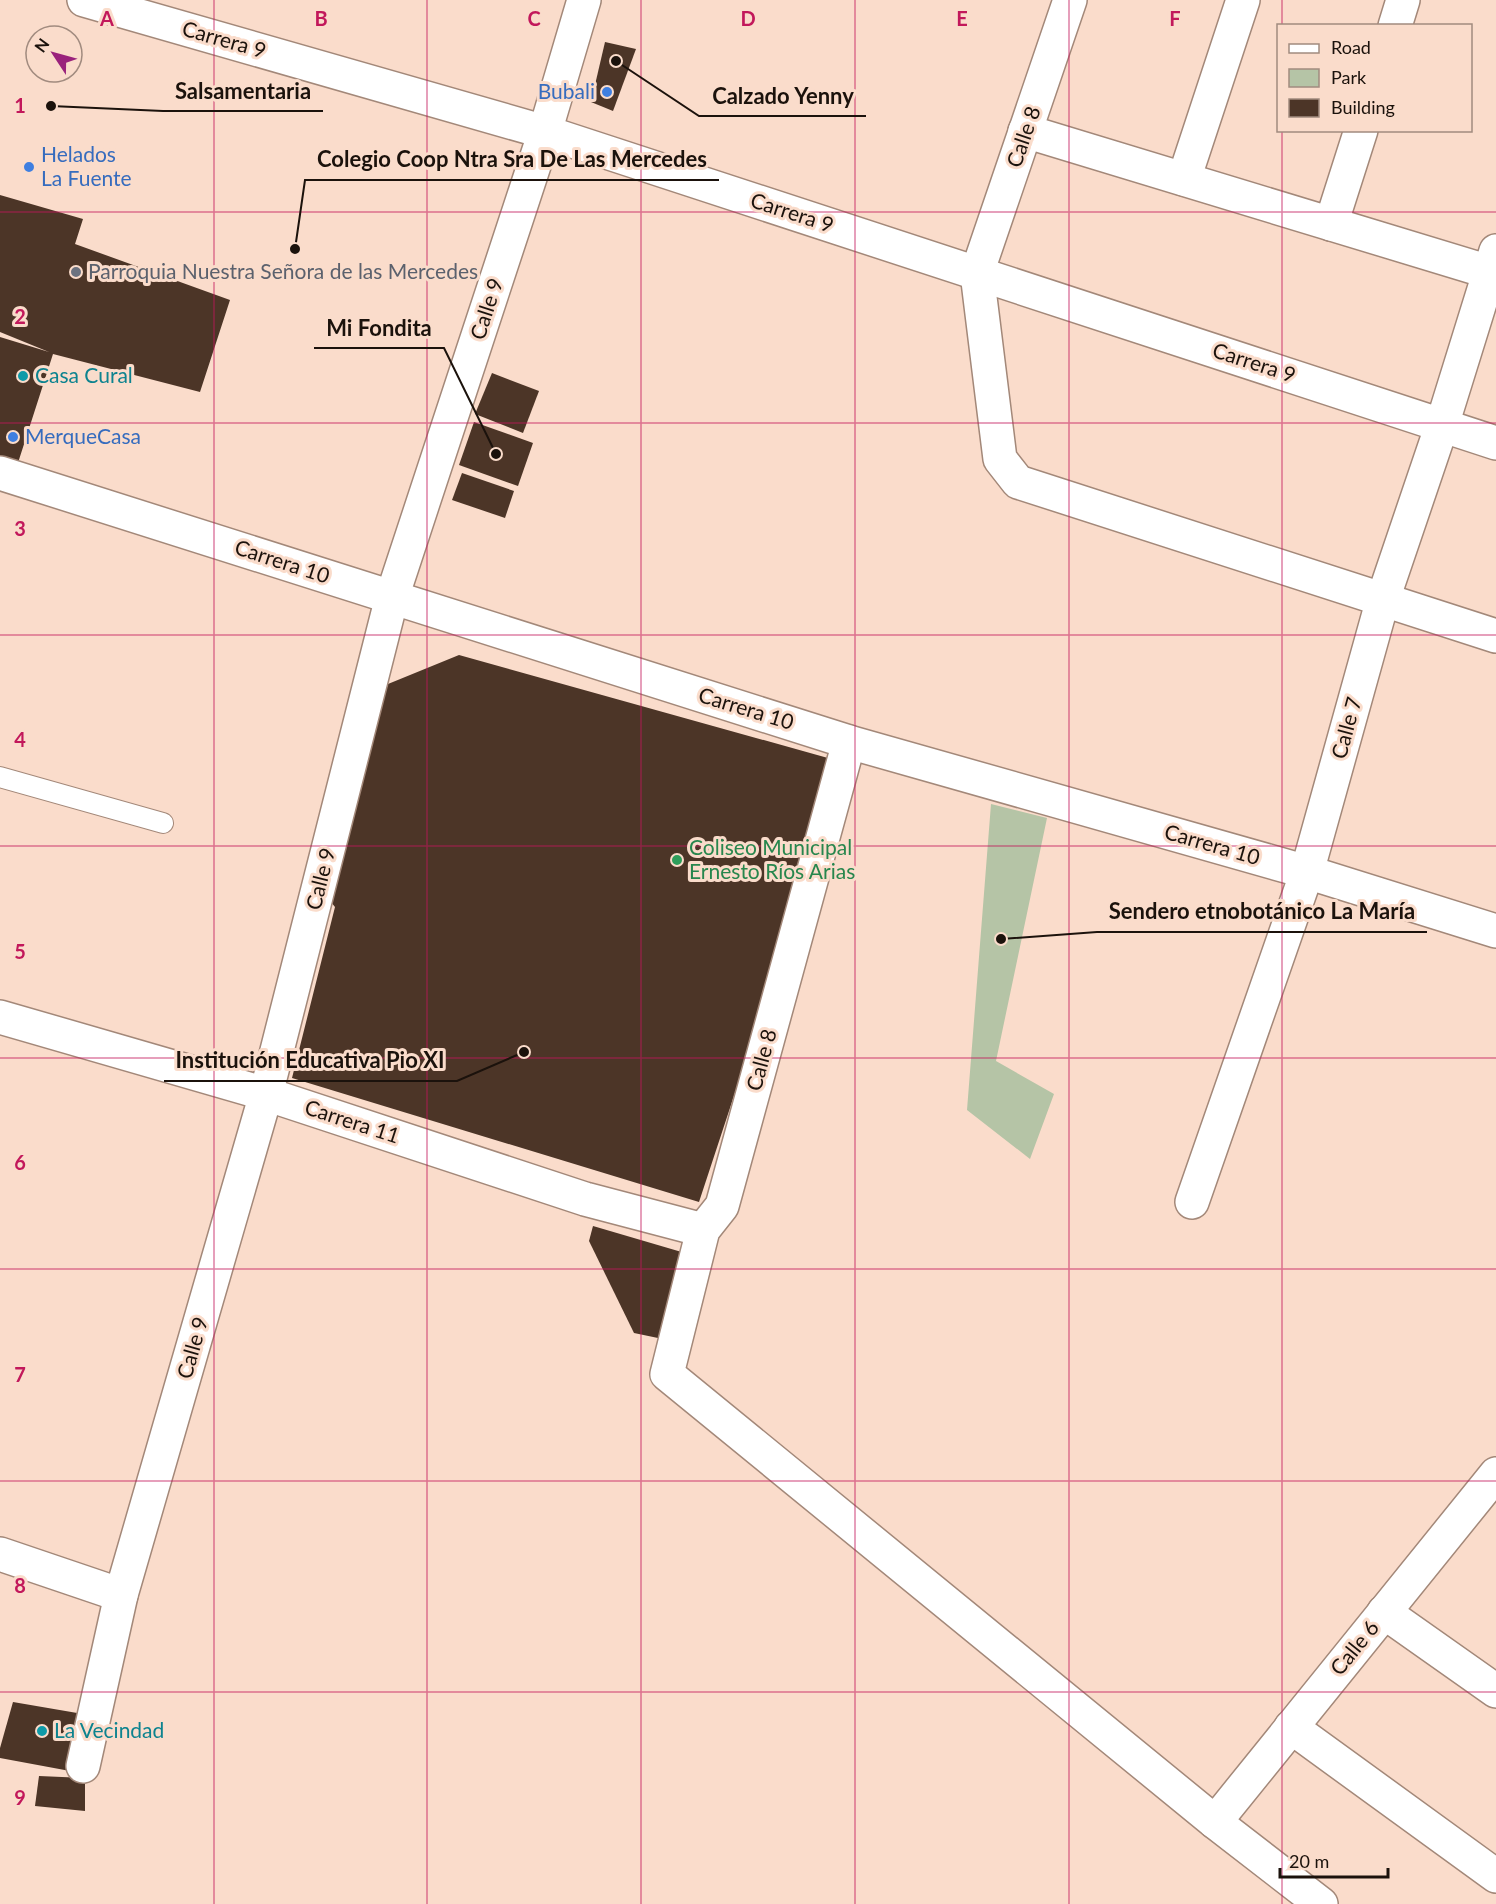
<svg xmlns="http://www.w3.org/2000/svg" width="1496" height="1904" viewBox="0 0 1496 1904" font-family="Lato,sans-serif">
<rect width="100%" height="100%" fill="#fadccb"/>
<polygon fill="#b5c4a6" points="991,804 1047,818 996,1061 1054,1094 1030,1159 967,1110"/>
<g fill="#4c3527">
<polygon points="605,42 636,49 613,111 591,102"/>
<polygon points="0,195 83,219 75,244 230,300 200,392 53,354 16,469 0,464 0,337 49,352 0,332"/>
<polygon points="492,373 539,391 523,433 475,414"/>
<polygon points="474,422 533,443 518,486 459,465"/>
<polygon points="462,473 514,491 505,518 452,500"/>
<polygon points="459,655 835,760 757,1026 699,1202 292,1078 335,907 326,896 388,684"/>
<polygon points="593,1226 685,1253 658,1338 634,1333 589,1241"/>
<polygon points="13,1702 83,1714 70,1771 0,1758 0,1748"/>
<polygon points="39,1776 85,1778 85,1811 35,1806"/>
</g>
<g fill="none" stroke-linecap="round" stroke-linejoin="round">
<g stroke="#a38879" stroke-width="22">
<polyline id="lane" points="0,777 163,823"/>
</g>
<g stroke="#a38879" stroke-width="36">
<g id="street">
<polyline points="1070,0 977,273 1000,459 1018,482 1496,636"/>
<polyline points="1395,26 1403,0"/>
<polyline points="1025,131 1496,274"/>
<polyline points="1184,179 1243,0"/>
<polyline points="1331,224 1361,130"/>
<polyline points="0,473 849,742 1307,872 1496,931"/>
<polyline points="849,742 722,1206 703,1230 667,1374 1215,1822 1321,1904"/>
<polyline points="0,1017 266,1094 585,1199 703,1230"/>
<polyline points="1192,1202 1307,872 1383,599 1442,425 1496,251"/>
<polyline points="0,1554 121,1595"/>
<polyline points="1384,1612 1496,1691"/>
<polyline points="1291,1727 1496,1876"/>
<polyline points="83,1766 121,1595 266,1094 392,597 545,132 1496,443"/>
<polyline points="1215,1822 1496,1474"/>
</g>
</g>
<g stroke="#a38879" stroke-width="36">
<polyline id="secondary" points="84,0 545,132 584,0"/>
</g>
<use href="#lane" stroke="#fff" stroke-width="20"/>
<use href="#street" stroke="#fff" stroke-width="33"/>
<use href="#secondary" stroke="#fff" stroke-width="33"/>
</g>
<path fill="none" stroke="#c2185b" stroke-width="1.5" stroke-opacity="0.55" d="M214,0V1904M427,0V1904M641,0V1904M855,0V1904M1069,0V1904M1282,0V26M1282,130V1904M0,212H1496M0,423H1496M0,635H1496M0,846H1496M0,1058H1496M0,1269H1496M0,1481H1496M0,1692H1496"/>
<g fill="#3f7fe0" stroke="#fadccb" stroke-width="2">
<circle cx="607" cy="92" r="6"/>
<circle cx="29" cy="167" r="6"/>
<circle cx="13" cy="437" r="6"/>
</g>
<circle fill="#6b7280" stroke="#fadccb" stroke-width="2" cx="76" cy="272" r="6"/>
<g fill="#0f9aa8" stroke="#fadccb" stroke-width="2">
<circle cx="23" cy="376" r="6"/>
<circle cx="42" cy="1731" r="6"/>
</g>
<circle fill="#2e9e5b" stroke="#fadccb" stroke-width="2" cx="677" cy="860" r="6"/>
<g text-anchor="middle" stroke-width="6" stroke-linejoin="round" paint-order="stroke">
<g font-size="21" fill="#1b120c" stroke="#fadccb">
<text transform="translate(224 40) rotate(16)" y="7">Carrera 9</text>
<text transform="translate(1024 137) rotate(-71)" y="7">Calle 8</text>
<text transform="translate(792 213) rotate(18)" y="7">Carrera 9</text>
<text transform="translate(487 309) rotate(-72)" y="7">Calle 9</text>
<text transform="translate(1254 363) rotate(18)" y="7">Carrera 9</text>
<text transform="translate(282 562) rotate(18)" y="7">Carrera 10</text>
<text transform="translate(746 709) rotate(17)" y="7">Carrera 10</text>
<text transform="translate(1347 728) rotate(-75)" y="7">Calle 7</text>
<text transform="translate(1212 845) rotate(16)" y="7">Carrera 10</text>
<text transform="translate(321 879) rotate(-76)" y="7">Calle 9</text>
<text transform="translate(762 1060) rotate(-75)" y="7">Calle 8</text>
<text transform="translate(352 1122) rotate(18)" y="7">Carrera 11</text>
<text transform="translate(193 1348) rotate(-74)" y="7">Calle 9</text>
<text transform="translate(1355 1648) rotate(-51)" y="7">Calle 6</text>
</g>
<g font-size="21" fill="#366cbe" stroke="#fadccb" text-anchor="start">
<text x="595" y="99" text-anchor="end">Bubali</text>
<text x="41" y="162">Helados<tspan x="41" dy="24">La Fuente</tspan></text>
<text x="25" y="444">MerqueCasa</text>
</g>
<g font-size="21" fill="#5b616d" stroke="#fadccb" text-anchor="start">
<text x="88" y="279">Parroquia Nuestra Señora de las Mercedes</text>
</g>
<g font-size="21" fill="#0d838f" stroke="#fadccb" text-anchor="start">
<text x="35" y="383">Casa Cural</text>
<text x="54" y="1738">La Vecindad</text>
</g>
<g font-size="21" fill="#27864d" stroke="#fadccb" text-anchor="start">
<text x="689" y="855">Coliseo Municipal<tspan x="689" dy="24">Ernesto Ríos Arias</tspan></text>
</g>
</g>
<g font-size="20" text-anchor="middle" font-weight="bold" fill="#c2185b" stroke="#fadccb" stroke-width="6" stroke-linejoin="round" paint-order="stroke">
<text x="107" y="26">A</text>
<text x="321" y="26">B</text>
<text x="534" y="26">C</text>
<text x="748" y="26">D</text>
<text x="962" y="26">E</text>
<text x="1175" y="26">F</text>
<text x="20" y="113">1</text>
<text x="20" y="324">2</text>
<text x="20" y="536">3</text>
<text x="20" y="747">4</text>
<text x="20" y="959">5</text>
<text x="20" y="1170">6</text>
<text x="20" y="1382">7</text>
<text x="20" y="1593">8</text>
<text x="20" y="1805">9</text>
</g>
<path fill="none" stroke="#1b120c" stroke-width="2" d="M51 106L163 111H323M616 61L699 116H866M295 249L305 180H719M496 454L444 348H314M1001 939L1097 932H1427M524 1052L457 1081H164"/>
<g fill="#1b120c" stroke="#fadccb" stroke-width="2">
<circle cx="51" cy="106" r="6"/>
<circle cx="616" cy="61" r="6"/>
<circle cx="295" cy="249" r="6"/>
<circle cx="496" cy="454" r="6"/>
<circle cx="1001" cy="939" r="6"/>
<circle cx="524" cy="1052" r="6"/>
</g>
<g font-size="22" text-anchor="middle" font-weight="bold" fill="#1b120c" stroke="#fadccb" stroke-width="6" stroke-linejoin="round" paint-order="stroke">
<text x="243" y="99">Salsamentaria</text>
<text x="783" y="104">Calzado Yenny</text>
<text x="512" y="167">Colegio Coop Ntra Sra De Las Mercedes</text>
<text x="379" y="336">Mi Fondita</text>
<text x="1262" y="919">Sendero etnobotánico La María</text>
<text x="310" y="1068">Institución Educativa Pio XI</text>
</g>
<rect x="1277" y="24" width="195" height="108" fill="#fadccb" stroke="#a18b7f" stroke-width="1.5"/>
<rect x="1289" y="44" width="30" height="9" fill="#ffffff" stroke="#a18b7f" stroke-width="1.5"/>
<text x="1331" y="54" font-size="18" fill="#1b120c">Road</text>
<rect x="1289" y="69" width="30" height="18" fill="#b5c4a6" stroke="#a18b7f" stroke-width="1.5"/>
<text x="1331" y="84" font-size="18" fill="#1b120c">Park</text>
<rect x="1289" y="99" width="30" height="18" fill="#4c3527" stroke="#a18b7f" stroke-width="1.5"/>
<text x="1331" y="114" font-size="18" fill="#1b120c">Building</text>
<g transform="translate(54 54) rotate(306)"><circle r="28" fill="#fadccb" stroke="#a18b7f" stroke-width="1.5"/>
<path d="M0-4.5L10 22L0 15L-10 22Z" fill="#9a227c"/>
<text y="-9" font-size="16" font-weight="bold" text-anchor="middle" fill="#1b120c">N</text>
</g>
<path d="M1280 1868v9h108v-9" fill="none" stroke="#1b120c" stroke-width="3"/>
<text x="1289" y="1868" font-size="18" fill="#1b120c" stroke="#fadccb" stroke-width="4.5" paint-order="stroke">20 m</text>
</svg>
